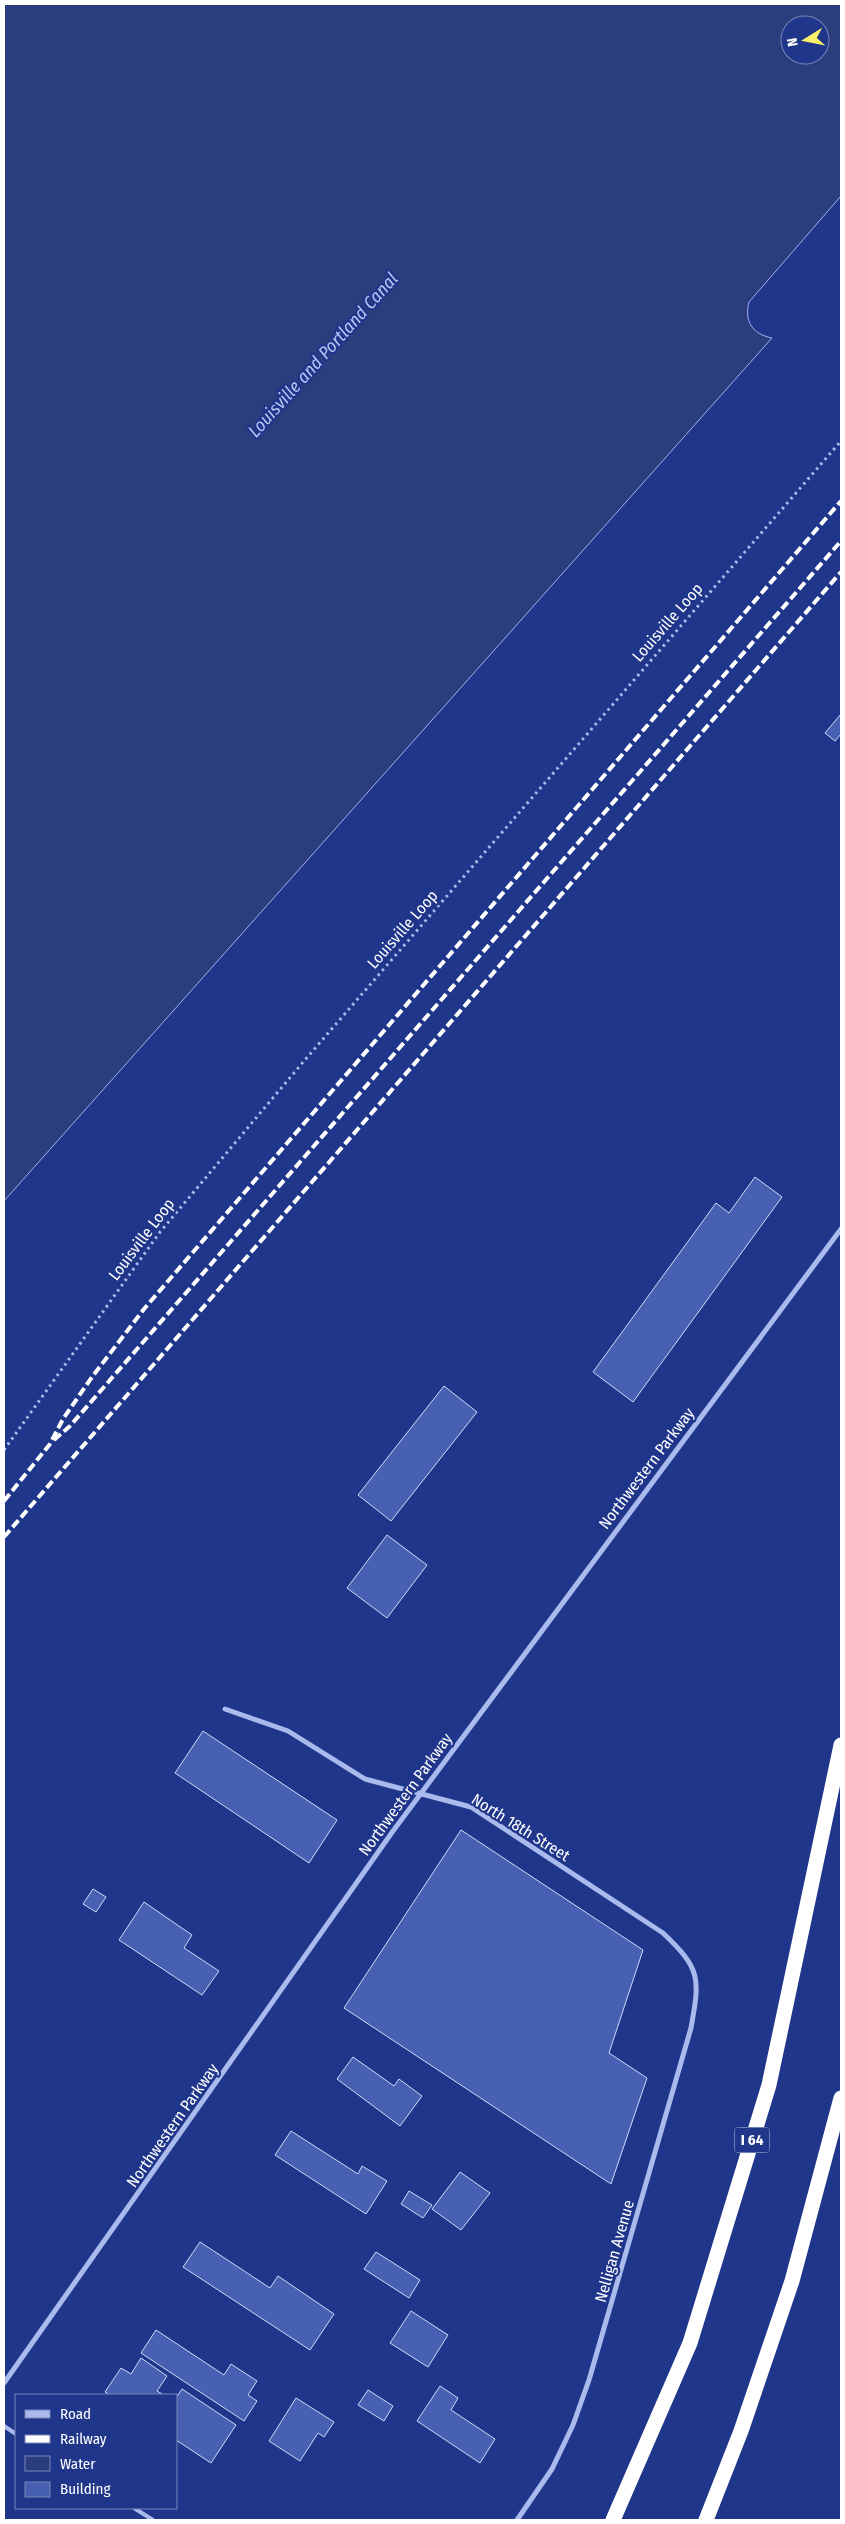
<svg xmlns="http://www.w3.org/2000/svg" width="845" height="2524" viewBox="0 0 845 2524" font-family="'Fira Sans Condensed',sans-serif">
<rect width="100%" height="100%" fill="#1f368b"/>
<path fill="#2c3d7d" stroke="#9eb2ed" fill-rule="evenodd" d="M4,4H841V196L749,302C744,321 752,334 772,338L4,1201ZM790,25H820V55H790Z"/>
<g fill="#4760b2" stroke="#d0daf9">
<polygon points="841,714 841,734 835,741 825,733"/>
<polygon points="755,1177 782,1197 633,1402 593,1372 716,1203 729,1213"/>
<polygon points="444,1386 477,1412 391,1521 358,1495"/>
<polygon points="387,1535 427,1565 387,1618 347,1588"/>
<polygon points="203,1731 337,1820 309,1863 175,1773"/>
<polygon points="461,1830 643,1950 609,2053 647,2078 611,2184 344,2008"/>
<polygon points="93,1889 106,1897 96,1912 83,1904"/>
<polygon points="144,1902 192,1935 184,1948 219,1971 202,1995 119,1940"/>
<polygon points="353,2057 394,2086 399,2079 422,2096 400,2126 337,2079"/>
<polygon points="291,2131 358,2174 362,2166 387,2181 366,2214 275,2155"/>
<polygon points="460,2172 490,2193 461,2230 432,2209"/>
<polygon points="409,2191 432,2205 423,2218 401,2204"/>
<polygon points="200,2242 270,2288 278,2276 334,2314 310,2350 183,2267"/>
<polygon points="376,2252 420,2280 409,2298 364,2269"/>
<polygon points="411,2311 448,2335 428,2367 390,2343"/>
<polygon points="156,2330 224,2375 231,2364 257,2381 248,2395 257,2401 244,2421 141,2353"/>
<polygon points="141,2358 167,2376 157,2391 164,2395 110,2395 105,2392 121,2368 131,2374"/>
<polygon points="440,2386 458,2398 451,2410 495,2439 480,2463 417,2421"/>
<polygon points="182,2389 236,2425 211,2463 176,2440 176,2398"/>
<polygon points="368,2390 393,2406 384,2421 358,2405"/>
<polygon points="296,2398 334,2422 324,2437 318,2433 300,2461 269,2441"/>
</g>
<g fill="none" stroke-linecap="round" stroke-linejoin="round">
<polyline stroke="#abbaec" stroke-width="3" stroke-dasharray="2.5 4" stroke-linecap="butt" points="4,1450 160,1232 304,1061 841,441"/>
<g stroke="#abbaec" stroke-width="4">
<polyline points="4,2426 16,2434"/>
<polyline points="134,2508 153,2520"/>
</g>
<g stroke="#abbaec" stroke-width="5">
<path d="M225,1709L288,1731L365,1779L471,1807L663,1933C701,1969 700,1978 691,2028L589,2380L573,2425L552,2469L517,2520"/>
<polyline points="4,2383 393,1831 841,1229"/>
</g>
<g stroke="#fff" stroke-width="15">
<polyline points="613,2520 690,2343 769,2085 841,1745"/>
<polyline points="706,2520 741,2431 792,2281 841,2098"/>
</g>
<g stroke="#fff" stroke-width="4" stroke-dasharray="9 4" stroke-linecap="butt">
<polyline points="54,1440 70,1426 841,541"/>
<polyline points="4,1501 50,1444 63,1419 92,1377 144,1309 841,501"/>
<polyline points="4,1537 841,572"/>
</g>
</g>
<g text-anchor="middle" stroke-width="4.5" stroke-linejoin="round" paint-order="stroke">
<rect fill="#1f368b" stroke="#bcc3dc" stroke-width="1" x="734.5" y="2127.5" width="35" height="25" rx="4"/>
<g font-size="15" font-weight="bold" fill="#fff">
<text x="752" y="2145">I 64</text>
</g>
<g font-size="16" fill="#fff" stroke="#1f368b">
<text transform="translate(667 622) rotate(-49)" y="6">Louisville Loop</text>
<text transform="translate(402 929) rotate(-49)" y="6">Louisville Loop</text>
<text transform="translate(141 1239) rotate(-53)" y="6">Louisville Loop</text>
<text transform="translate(646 1468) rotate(-53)" y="6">Northwestern Parkway</text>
<text transform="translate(405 1794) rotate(-54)" y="6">Northwestern Parkway</text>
<text transform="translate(521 1827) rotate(32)" y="6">North 18th Street</text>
<text transform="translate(172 2125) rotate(-55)" y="6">Northwestern Parkway</text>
<text transform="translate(614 2251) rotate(-74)" y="6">Nelligan Avenue</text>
</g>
<g font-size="18" font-style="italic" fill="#b7c5f3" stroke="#1f368b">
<text transform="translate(323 355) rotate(-48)" y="6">Louisville and Portland Canal</text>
</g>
</g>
<rect width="845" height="2524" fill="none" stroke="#ffffff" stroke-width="10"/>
<rect x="15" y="2394" width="162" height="115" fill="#1f368b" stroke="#7986b9"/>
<rect x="25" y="2410" width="25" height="8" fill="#abbaec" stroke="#7986b9"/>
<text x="60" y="2419" font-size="15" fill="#ffffff">Road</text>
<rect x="25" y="2435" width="25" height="8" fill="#ffffff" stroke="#7986b9"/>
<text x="60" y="2444" font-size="15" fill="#ffffff">Railway</text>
<rect x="25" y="2456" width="25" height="15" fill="#2c3d7d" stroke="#7986b9"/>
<text x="60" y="2469" font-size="15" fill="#ffffff">Water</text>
<rect x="25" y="2482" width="25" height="15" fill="#4760b2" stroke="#7986b9"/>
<text x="60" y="2494" font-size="15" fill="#ffffff">Building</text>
<g transform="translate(805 40) rotate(260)"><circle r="24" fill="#1f368b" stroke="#7986b9"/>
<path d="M0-4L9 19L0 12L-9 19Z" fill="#faf06a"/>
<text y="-8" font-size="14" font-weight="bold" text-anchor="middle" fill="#ffffff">N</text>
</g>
</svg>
